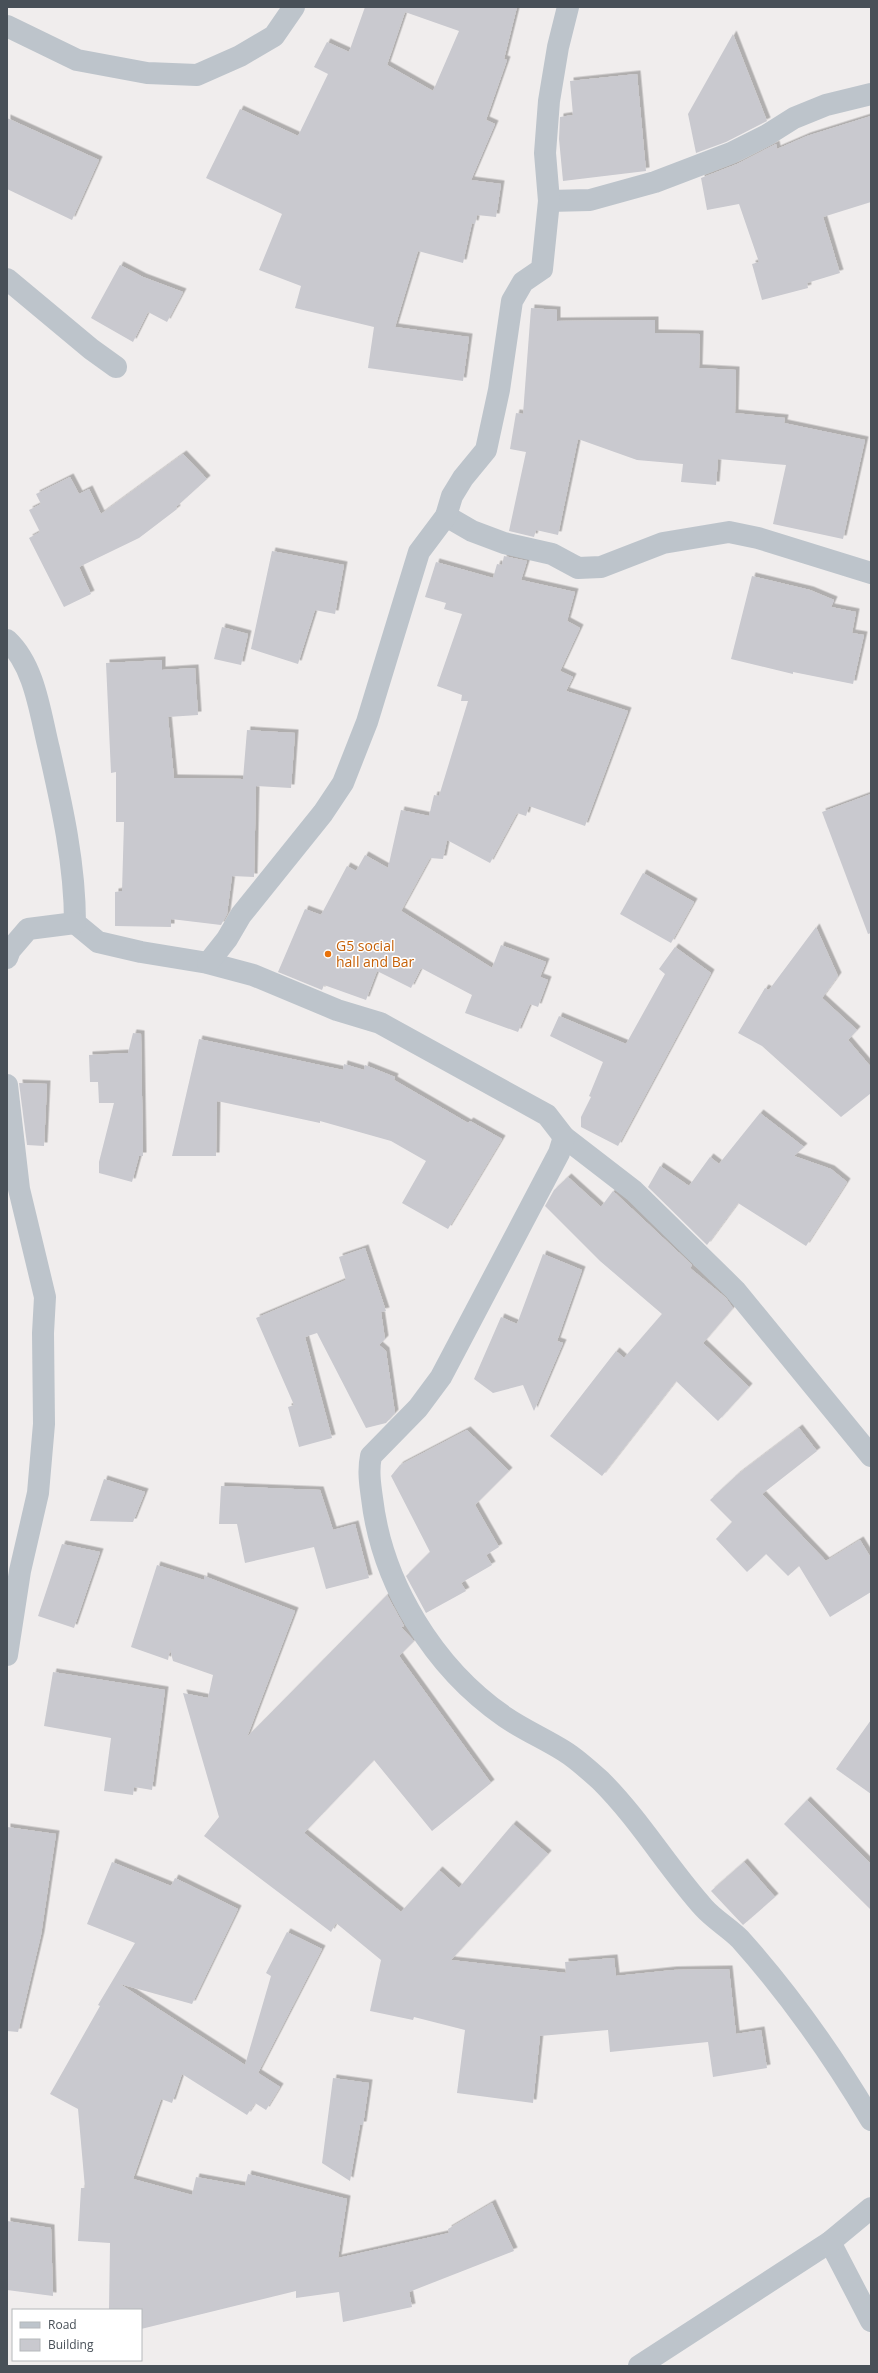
<svg xmlns="http://www.w3.org/2000/svg" width="878" height="2373" viewBox="0 0 878 2373" font-family="'Open Sans',sans-serif">
<defs>
<filter id="shadow"><feDropShadow dx="3.5" dy="-3.5" stdDeviation="0" flood-color="#0004"/></filter>
</defs>
<rect width="100%" height="100%" fill="#f0eded"/>
<g fill="#c9c9cf" fill-rule="evenodd" filter="url(#shadow)">
<path d="M365,7H517L504,59L507,60L486,120L495,124L471,180L501,184L496,217L477,215L475,224L472,223L463,263L418,251L395,327L469,337L463,381L368,368L374,327L295,308L301,286L259,270L282,214L206,178L240,109L298,136L328,74L314,67L327,42L349,52ZM405,12L459,31L433,91L387,65Z"/>
<polygon points="733,34 767,121 726,142 696,153 688,114"/>
<polygon points="637,74 646,171 563,181 559,139 560,117 573,115 570,81"/>
<polygon points="871,116 871,202 823,217 840,273 807,283 808,288 762,300 752,264 759,262 739,204 707,210 701,178 737,164 776,144 777,149 807,136"/>
<polygon points="7,118 99,160 72,220 7,189"/>
<polygon points="120,265 143,277 183,292 167,322 148,312 133,342 91,318"/>
<polygon points="531,308 557,310 557,321 655,320 655,333 700,334 699,368 736,370 735,413 785,418 784,423 865,440 843,539 773,524 786,465 718,459 716,485 681,482 683,464 637,460 578,439 558,535 536,530 534,537 509,531 526,452 510,449 516,413 523,414"/>
<polygon points="183,454 207,479 176,507 177,509 139,538 79,567 91,594 64,607 29,538 40,532 29,510 41,504 36,494 70,477 79,494 89,489 101,514"/>
<polygon points="272,551 344,565 335,614 315,610 298,664 251,649"/>
<polygon points="504,556 527,561 521,580 575,592 567,621 580,628 560,671 573,677 566,691 628,711 585,826 529,806 526,816 517,813 490,863 447,840 443,859 430,858 401,911 492,968 501,945 546,962 540,977 548,980 538,1007 530,1004 518,1032 465,1013 472,995 421,968 411,988 377,971 366,1000 324,985 322,990 278,972 305,909 321,915 347,866 356,871 365,855 388,868 401,810 429,816 434,795 439,796 468,701 461,701 462,695 437,686 462,614 444,609 446,603 425,597 436,562 493,578 497,564 502,565"/>
<polygon points="752,576 810,590 834,600 831,607 856,612 852,633 864,635 853,684 793,672 793,674 731,659"/>
<polygon points="222,627 248,634 241,665 214,659"/>
<polygon points="162,660 162,670 195,668 198,715 168,717 174,778 243,779 247,730 295,733 291,788 256,786 254,877 232,876 227,914 221,925 171,919 171,927 115,926 115,892 122,891 124,822 116,822 116,772 111,773 106,663"/>
<polygon points="871,794 871,933 868,934 822,812"/>
<polygon points="643,873 694,902 671,943 620,914"/>
<polygon points="816,927 838,976 822,998 857,1030 848,1040 871,1067 871,1093 841,1117 762,1046 738,1033 765,988 769,990"/>
<polygon points="675,947 711,973 618,1146 581,1127 581,1117 591,1097 589,1096 603,1062 550,1036 559,1016 626,1044 665,974 659,969"/>
<polygon points="133,1033 141,1034 143,1156 139,1156 132,1182 99,1173 99,1162 114,1103 99,1103 98,1082 90,1082 89,1055 128,1053"/>
<polygon points="199,1039 343,1070 344,1064 364,1070 365,1065 395,1077 394,1080 468,1123 470,1121 502,1139 448,1229 402,1203 426,1161 391,1141 320,1121 320,1123 217,1101 216,1156 172,1156"/>
<polygon points="19,1083 47,1084 44,1146 27,1145"/>
<polygon points="760,1113 804,1147 794,1156 831,1169 847,1182 806,1246 738,1203 707,1245 648,1187 660,1166 689,1186 710,1157 719,1164"/>
<polygon points="568,1177 601,1207 613,1191 692,1265 690,1268 726,1298 733,1308 703,1343 749,1387 718,1421 676,1381 602,1476 550,1436 616,1351 624,1358 662,1314 600,1261 545,1206 554,1190"/>
<polygon points="365,1248 386,1311 381,1312 385,1339 379,1345 386,1351 395,1413 386,1423 366,1428 317,1333 305,1337 332,1438 299,1447 288,1407 294,1405 256,1318 346,1280 339,1257"/>
<polygon points="543,1254 582,1270 557,1341 563,1343 534,1411 523,1385 493,1393 474,1379 501,1317 517,1324"/>
<polygon points="799,1428 817,1451 762,1494 826,1561 860,1540 871,1558 871,1592 830,1617 799,1566 788,1576 766,1554 747,1572 716,1539 732,1522 710,1500 737,1475"/>
<polygon points="467,1430 509,1471 475,1505 499,1547 486,1555 492,1565 461,1583 466,1591 426,1613 406,1576 430,1552 391,1476 400,1465"/>
<polygon points="104,1479 145,1492 133,1522 90,1521"/>
<polygon points="221,1486 320,1490 333,1530 355,1524 369,1578 326,1589 314,1547 245,1563 237,1524 219,1524"/>
<polygon points="62,1544 100,1552 74,1628 38,1616"/>
<polygon points="157,1565 204,1580 204,1576 295,1611 247,1737 387,1595 404,1626 401,1627 414,1641 399,1656 491,1783 432,1831 374,1760 304,1833 401,1912 439,1870 459,1888 513,1824 548,1854 451,1960 566,1973 565,1962 614,1958 616,1976 673,1970 729,1969 736,2034 761,2030 767,2068 713,2077 708,2042 610,2052 608,2030 540,2036 533,2103 457,2093 465,2030 414,2017 413,2020 370,2011 381,1960 336,1923 331,1932 204,1836 219,1817 183,1693 208,1698 213,1675 173,1661 170,1649 168,1660 131,1647"/>
<polygon points="53,1672 165,1690 152,1790 134,1787 133,1795 104,1791 111,1738 44,1726"/>
<polygon points="871,1720 871,1794 836,1769"/>
<polygon points="807,1800 871,1864 871,1910 784,1824"/>
<polygon points="7,1827 56,1834 41,1935 18,2032 7,2031"/>
<polygon points="112,1862 171,1886 175,1878 238,1909 192,2004 120,1984 245,2065 271,1976 266,1973 287,1932 322,1949 258,2073 280,2087 266,2110 255,2103 247,2115 182,2074 172,2103 161,2099 133,2179 192,2195 196,2177 245,2186 248,2174 347,2199 338,2258 449,2233 448,2229 492,2203 514,2251 409,2292 412,2307 343,2322 339,2292 296,2298 296,2291 141,2329 141,2310 109,2310 110,2243 78,2241 81,2188 85,2188 78,2109 50,2094 100,2006 98,2005 135,1943 87,1924"/>
<polygon points="744,1862 775,1897 743,1925 711,1891"/>
<polygon points="333,2078 369,2083 363,2125 360,2125 350,2181 322,2163"/>
<polygon points="7,2221 51,2228 53,2296 7,2290"/>
</g>
<g fill="none" stroke-linecap="round" stroke-linejoin="round">
<g stroke="#bdc4cb" stroke-width="22">
<polyline points="7,26 77,60 147,73 197,75 240,56 274,36 294,7"/>
<polyline points="549,201 590,200 655,182 731,153 767,135 794,118 826,105 871,94"/>
<polyline points="7,279 91,349 116,367"/>
<polyline points="446,516 472,531 504,543 552,554 578,568 601,567 663,543 729,532 758,538 871,573"/>
<path d="M7,640C35,666 40,713 49,749C62,806 75,864 75,923L98,942L141,952L208,963L253,975L337,1010L380,1023L547,1115L564,1137L634,1191L735,1290L871,1456"/>
<polyline points="7,958 10,950 28,929 75,923"/>
<polyline points="208,963 227,939 241,915 323,813 343,783 367,722 419,552 446,516 452,496 463,478 486,450 499,390 512,301 523,282 542,269 549,201 545,153 549,101 558,47 568,7"/>
<polyline points="7,1085 19,1189 45,1297 43,1333 44,1424 38,1493 20,1571 7,1655"/>
<path d="M564,1137L559,1153L441,1377L418,1408L371,1456C368,1470 370,1484 372,1498C382,1584 434,1668 505,1717C524,1730 545,1739 564,1751C577,1759 590,1771 601,1781C640,1820 668,1868 704,1908C715,1920 729,1928 740,1939C790,1995 833,2056 871,2120"/>
<polyline points="830,2242 871,2321"/>
<polyline points="639,2366 830,2242 871,2208"/>
</g>
</g>
<circle fill="#e8710a" stroke="#fff" stroke-width="1.5" cx="328" cy="954" r="4"/>
<g text-anchor="middle" stroke-width="3" stroke-linejoin="round" paint-order="stroke">
<g font-size="14" fill="#c56008" stroke="#fff" text-anchor="start">
<text x="336" y="951">G5 social<tspan x="336" dy="16">hall and Bar</tspan></text>
</g>
</g>
<rect width="878" height="2373" fill="none" stroke="#485058" stroke-width="16"/>
<rect x="12" y="2309" width="130" height="52" fill="#ffffff" stroke="#b6b9bc"/>
<rect x="20" y="2322" width="20" height="6" fill="#bdc4cb" stroke="#b6b9bc"/>
<text x="48" y="2329" font-size="12" fill="#485058">Road</text>
<rect x="20" y="2339" width="20" height="12" fill="#c9c9cf" stroke="#b6b9bc"/>
<text x="48" y="2349" font-size="12" fill="#485058">Building</text>
</svg>
